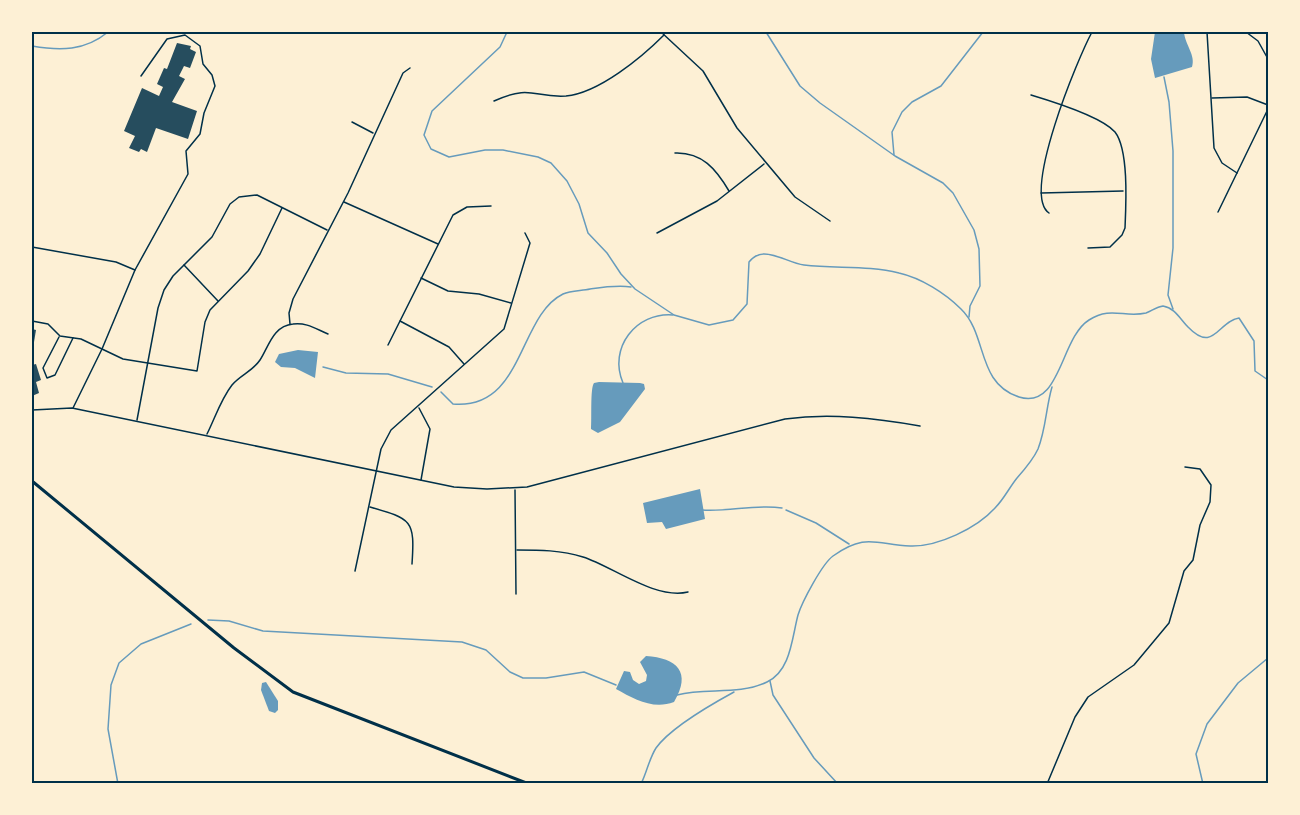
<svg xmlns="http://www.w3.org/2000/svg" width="1300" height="815" viewBox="0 0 1300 815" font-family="Helvetica,sans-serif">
<rect width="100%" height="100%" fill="#fdf0d5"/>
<g fill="#669bbc">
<path d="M1155,32H1184C1185,45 1196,55 1192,67L1155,78L1151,59Z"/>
<polygon points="298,350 318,352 315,378 295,368 281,367 275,362 279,354"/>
<path d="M599,382L640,383L644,384L645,389L620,422L598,433L591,429C592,419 590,388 594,383Z"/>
<polygon points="700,489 705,519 666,529 662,522 647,523 643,503"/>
<path d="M646,656C677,658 692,672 674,702C653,710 634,699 616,689L624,671L630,672L633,680L639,684L646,681L647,675L640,662Z"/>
<polygon points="266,682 278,701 278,710 275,713 269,711 261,690 262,683"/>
</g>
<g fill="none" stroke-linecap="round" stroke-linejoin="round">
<g stroke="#669bbc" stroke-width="1.5">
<path d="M507,32L500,47L432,111L424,135L431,149L449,157L485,150H503L538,157L551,163L567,181L579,204L588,233L607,253L621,274L635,289L674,315L709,325L733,320L747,304L749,262C753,257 758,254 764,254C778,254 790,263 804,265C835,269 868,265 899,273C921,278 945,293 961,309C988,335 976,383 1019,397C1061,410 1060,338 1089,320C1111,306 1124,318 1146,313C1152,311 1156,307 1163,306C1175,308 1180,319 1188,327C1214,354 1218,321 1239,318L1254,341L1255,371L1268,380"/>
<polyline points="766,32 800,86 820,103 895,156 943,183 953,193 974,230 979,249 980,286 970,306 969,317"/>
<path d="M32,46C60,51 85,51 108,32"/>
<polyline points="1164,77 1169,102 1173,151 1173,248 1168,295 1173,309"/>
<polyline points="894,155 892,132 902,112 912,102 941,86 983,32"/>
<polyline points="323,367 346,373 388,374 432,387"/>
<path d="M623,383C608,348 636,312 673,315"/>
<path d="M441,392L453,404C524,410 518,316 563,294C571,290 582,291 590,289C604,287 617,285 631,287"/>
<path d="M702,510C729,512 755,504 782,508"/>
<polyline points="786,510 816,523 849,544"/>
<polyline points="208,620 229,621 263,631 462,642 486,650 510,672 523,678 546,678 584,672 616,685"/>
<polyline points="770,681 773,695 814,758 838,784"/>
<path d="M677,695C707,687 737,696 767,682C791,671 792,637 798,615C802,602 822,564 833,556C865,533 875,544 910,546C938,547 977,528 995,508C1004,499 1009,488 1017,478C1025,469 1033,460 1038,449C1046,429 1046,407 1052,387"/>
<polyline points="118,784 108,729 111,685 119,663 141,644 191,624"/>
<path d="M641,784C647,772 649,759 656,748C671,727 712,704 734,692"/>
<polyline points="1203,784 1196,754 1207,724 1238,683 1268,658"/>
</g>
</g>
<g fill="#264d5e">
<polygon points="177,43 191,46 190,49 196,52 190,68 184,66 179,76 185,79 172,102 197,111 188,139 156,128 147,152 141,149 139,152 129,148 135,136 124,131 142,88 159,96 163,87 157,84 164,68 167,69"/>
<polygon points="32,329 36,330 33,348 32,348"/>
<polygon points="36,364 41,380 36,382 39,393 32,396 32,365"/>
</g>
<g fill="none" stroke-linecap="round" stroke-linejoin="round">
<g stroke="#003049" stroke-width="1.5">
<polyline points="661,32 703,71 737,128 795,197 830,221"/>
<polyline points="1207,32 1214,148 1222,163 1237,173"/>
<polyline points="1246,32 1258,41 1268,59"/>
<path d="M1031,95C1051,101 1101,116 1115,132C1129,150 1126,205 1125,228L1122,235L1110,247L1088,248"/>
<polyline points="1212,98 1247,97 1268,105"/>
<path d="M494,101C532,84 533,98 566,96C599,93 642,57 664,35"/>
<polyline points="352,122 373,133"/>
<path d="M675,153C702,152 716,169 729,191"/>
<polyline points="1041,193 1123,191"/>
<polyline points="344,202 438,244"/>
<polyline points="1218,212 1268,109"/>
<path d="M1049,213C1021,194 1078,58 1092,32"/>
<polyline points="657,233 717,201 764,164"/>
<polyline points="32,247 116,262 135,270"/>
<polyline points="184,265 218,301"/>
<polyline points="421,278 448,291 479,294 511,303"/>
<polyline points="32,321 48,324 60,336 81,339 123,359 197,371 205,322 210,310 248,271 260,254 282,208"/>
<polyline points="400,321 449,347 464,364"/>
<polyline points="290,324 289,313 293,299 348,193 403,73 410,68"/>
<polyline points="59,337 43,368 47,378 55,375 73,338"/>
<polyline points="388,345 453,215 467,207 491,206"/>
<polyline points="73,408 102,349 135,270 188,174 186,151 200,134 204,113 215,86 212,75 203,64 200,46 185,35 167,39 141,76"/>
<polyline points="419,408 430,429 421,480"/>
<path d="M32,410L72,408L454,487L487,489L527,487L785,419C830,413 875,418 920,426"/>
<polyline points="137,420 158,308 164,290 173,276 212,237 230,204 239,197 257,195 327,230"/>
<path d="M207,434C215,418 221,399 232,385C240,375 253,371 260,360C269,346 273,326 293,324C306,322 316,329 328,334"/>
<polyline points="515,490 516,594"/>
<path d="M370,507C412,519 415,520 412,564"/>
<path d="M517,550C539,550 561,550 583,557C612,566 655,600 688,592"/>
<polyline points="355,571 381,449 391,430 504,329 530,243 525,233"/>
<polyline points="1047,784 1075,717 1088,697 1134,665 1169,623 1184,571 1193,560 1200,525 1210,502 1211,485 1200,469 1185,467"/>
</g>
<polyline stroke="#003049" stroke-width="3" points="32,481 234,648 293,692 529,784"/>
</g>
<rect width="1300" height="815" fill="none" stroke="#fdf0d5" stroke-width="66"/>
<rect x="33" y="33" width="1234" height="749" fill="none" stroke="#003049" stroke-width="2"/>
</svg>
